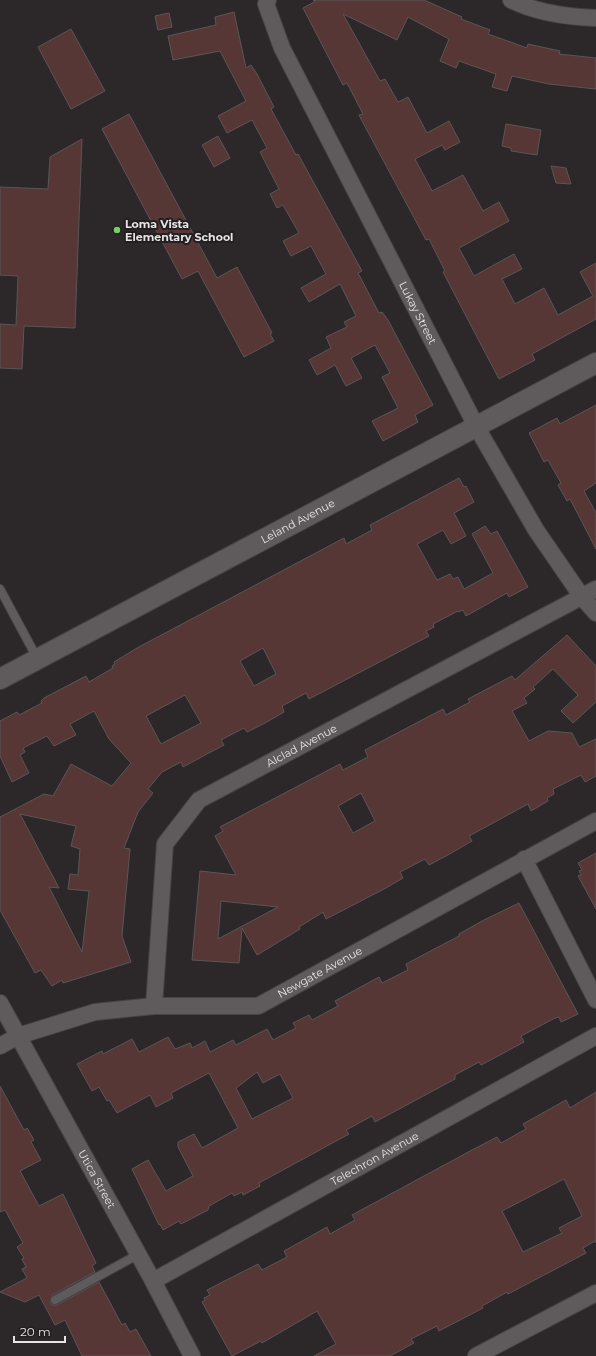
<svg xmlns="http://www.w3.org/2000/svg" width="596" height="1356" viewBox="0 0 596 1356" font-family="Montserrat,sans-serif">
<rect width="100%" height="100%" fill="#2c282a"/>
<g fill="#573636" stroke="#5b5656" fill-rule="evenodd">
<polygon points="313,0 424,0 462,17 461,19 490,30 488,34 527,48 528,44 560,51 559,54 596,58 596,89 549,84 512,76 507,91 492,87 496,74 459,61 456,68 440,61 449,39 408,17 397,40 343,14 380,81 385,79 398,102 408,97 427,133 449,121 460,142 445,150 442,145 415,159 432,191 463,175 483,211 499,202 509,221 459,248 474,276 514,254 522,269 502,279 515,304 544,288 558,315 593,296 580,272 596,263 596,319 532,354 535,360 499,379 443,272 445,271 429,239 426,240 361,119 359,115 363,114 347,83 343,85 303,8 316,1"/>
<polygon points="234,12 246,68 251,65 257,74 274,107 271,109 296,155 298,154 362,271 358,273 379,313 382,312 388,320 433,405 415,415 418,422 383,441 372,421 398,408 382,377 390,373 375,345 351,358 362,378 346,386 335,365 317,375 309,360 331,348 326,337 347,327 344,322 356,316 340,284 309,302 301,288 326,274 311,246 291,256 283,241 299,233 283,205 277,208 270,194 279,189 260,152 267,148 252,120 227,133 218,116 246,101 220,51 173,60 168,36 216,25 215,17"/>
<polygon points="169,13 172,27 158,30 155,16"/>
<polygon points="71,29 105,91 71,109 38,47"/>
<polygon points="129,114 217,278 237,267 272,333 270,334 274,341 244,357 198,271 182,279 102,129"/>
<polygon points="506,124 541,130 537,155 511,151 511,148 502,146"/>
<polygon points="218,136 230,158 214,167 202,145"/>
<polygon points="82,139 75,328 24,326 22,369 0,368 0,324 16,325 18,276 0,275 0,187 48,189 50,157"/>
<polygon points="551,166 566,168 571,184 556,183"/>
<polygon points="596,405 596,483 584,491 596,513 596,549 570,499 567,501 558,485 561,483 548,460 544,462 529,433 557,418 560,424"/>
<path d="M459,478L464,487L466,486L474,502L454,513L466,536L451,544L443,530L417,544L437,580L450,574L453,579L458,577L464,589L493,573L472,534L485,526L491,534L497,531L528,587L509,597L507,593L466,616L463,610L458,612V611L433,624L434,627L426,631L429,636L309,699L306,693L282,706L284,712L265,723L247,732L244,728L221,740L224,745L207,754L183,767L181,762L162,772L148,789L153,793L138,812L124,848L130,849L122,936L131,962L63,983L62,980L52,986L41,970L35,973L0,910V817L44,794L53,796L71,764L112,786L131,763L109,739L94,711L70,724L76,735L54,746L47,736L23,748L25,752L20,755L29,773L12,782L0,756V721L17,712L19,715L42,703L41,701L44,698L86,676L89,682L113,668L112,666L115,664L114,662L137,648L344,538L346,544L372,530L370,525ZM263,648L276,674L254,686L240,661ZM185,695L201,723L161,744L146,716ZM20,814L76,826L71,846L80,849L78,875L70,874L68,889L89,891L82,952L49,887L59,888Z"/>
<path d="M567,635L596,666V702L573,723L561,711L578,695L553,669L533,687L535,689L524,698L527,703L512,711L529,741L548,731L572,733L579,747L596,739V776L585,782L581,775L553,789L554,794L547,798L548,801L531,811L528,804L469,836L472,841L446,856L429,865L425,859L400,872L403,878L386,888L326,919L323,912L299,927L300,929L257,955L242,928L239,963L192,960L200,871L236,875L215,836L223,831L220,827L340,764L343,770L368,757L365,750L443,709L446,715L470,702L468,699L512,676L515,680ZM361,793L375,821L353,833L338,806ZM221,901L278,907L218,939Z"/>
<polygon points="596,853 596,909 578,876 581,875 579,871 582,870 578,863"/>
<path d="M519,903L578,1014L561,1022L559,1017L555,1018L521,1036L524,1042L498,1056L481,1065L479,1062L455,1075V1079L375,1122L372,1116L346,1130L349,1134L259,1183L260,1186L243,1195L242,1192L234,1196L232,1193L209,1206L208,1210L181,1224L179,1221L163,1230L160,1224L159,1225L132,1169L148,1160L166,1191L193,1176L178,1147V1142L194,1134L202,1148L238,1128L209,1073L171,1093L173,1098L156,1107L150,1095L117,1113L109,1100L107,1101L99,1087L92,1091L77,1064L102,1051L103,1054L132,1039L139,1052L168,1037L175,1049L190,1043L192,1048L205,1041L210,1052L233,1040L236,1045L267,1029L273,1040L296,1028L293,1023L309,1015L312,1020L338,1006L335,1001L379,977L382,983L408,970L406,964L459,936V934L484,920ZM257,1072L263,1083L280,1074L293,1098L252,1119L236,1088Z"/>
<polygon points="0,1086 24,1130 27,1128 34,1140 31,1142 41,1160 20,1171 39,1206 63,1194 96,1263 92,1266 95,1272 52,1295 50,1302 52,1305 57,1305 99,1282 122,1325 125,1323 130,1332 136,1329 151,1356 82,1356 65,1320 55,1325 39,1295 25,1302 0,1292 27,1278 22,1269 26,1267 22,1259 24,1258 17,1247 23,1243 5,1210 0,1212"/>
<path d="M596,1092V1243L595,1241L583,1248L586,1253L508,1294L507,1292L482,1306L483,1308L439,1331L437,1326L411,1339L414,1343L390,1356H314L336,1344L317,1311L262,1343L261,1341L232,1356L202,1302L205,1300L204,1298L210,1295L207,1290L258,1264L262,1270L287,1257L284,1251L304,1240L327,1227L330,1234L355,1220L352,1215L472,1150L497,1137L501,1143L526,1129L523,1124L566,1100L570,1108ZM564,1179L582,1216L559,1228L562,1233L523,1252L502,1211Z"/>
</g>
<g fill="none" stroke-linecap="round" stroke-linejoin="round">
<g stroke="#474445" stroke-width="10">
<g id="service">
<polyline points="0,589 37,658"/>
<polyline points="55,1300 139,1254"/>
</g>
</g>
<g stroke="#474445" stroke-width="18">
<g id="minor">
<path id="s1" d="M268,0L266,4L282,48L476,426L536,530L582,597L596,613"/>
<path d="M511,0C537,13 567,17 596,18"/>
<polyline points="524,859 596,1000"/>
<path id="s2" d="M0,1003L153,1281L192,1356"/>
<path id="s3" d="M154,1006L165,844L199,800L596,589"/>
<path id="s4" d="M0,1046L18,1036L95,1012L154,1006H258L596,821"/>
<path id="s5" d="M153,1281L596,1036"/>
<polyline points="476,1356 596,1293"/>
</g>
</g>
<g stroke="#474445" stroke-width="22">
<g id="tertiary">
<path id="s6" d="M0,679L596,363"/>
</g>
</g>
<use href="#service" stroke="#5f5b5d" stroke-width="8"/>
<use href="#minor" stroke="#5f5b5d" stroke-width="16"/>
<use href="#tertiary" stroke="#5f5b5d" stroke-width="20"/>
</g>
<circle fill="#71d25e" stroke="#231f20" stroke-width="1.5" cx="117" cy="230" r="4"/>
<g text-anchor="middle" stroke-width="4" stroke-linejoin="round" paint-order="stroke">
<g font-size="11" font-weight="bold" fill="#e7e4e5" stroke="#231f20" text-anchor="start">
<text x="125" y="228">Loma Vista<tspan x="125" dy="13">Elementary School</tspan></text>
</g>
<g font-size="11" fill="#e7e4e5" stroke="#231f20">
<text dy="4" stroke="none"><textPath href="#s1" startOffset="349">Lukay Street</textPath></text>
<text dy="4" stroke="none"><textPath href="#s6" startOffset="337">Leland Avenue</textPath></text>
<text dy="4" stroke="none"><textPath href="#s3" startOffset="334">Alclad Avenue</textPath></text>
<text dy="4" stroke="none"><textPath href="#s4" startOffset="335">Newgate Avenue</textPath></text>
<text dy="4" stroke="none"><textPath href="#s5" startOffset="253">Telechron Avenue</textPath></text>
<text dy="4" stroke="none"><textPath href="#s2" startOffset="201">Utica Street</textPath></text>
</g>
</g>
<path d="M14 1336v6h51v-6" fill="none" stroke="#e7e4e5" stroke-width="2"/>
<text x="20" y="1336" font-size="12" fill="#e7e4e5" stroke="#231f20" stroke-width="3" paint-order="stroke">20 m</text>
</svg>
